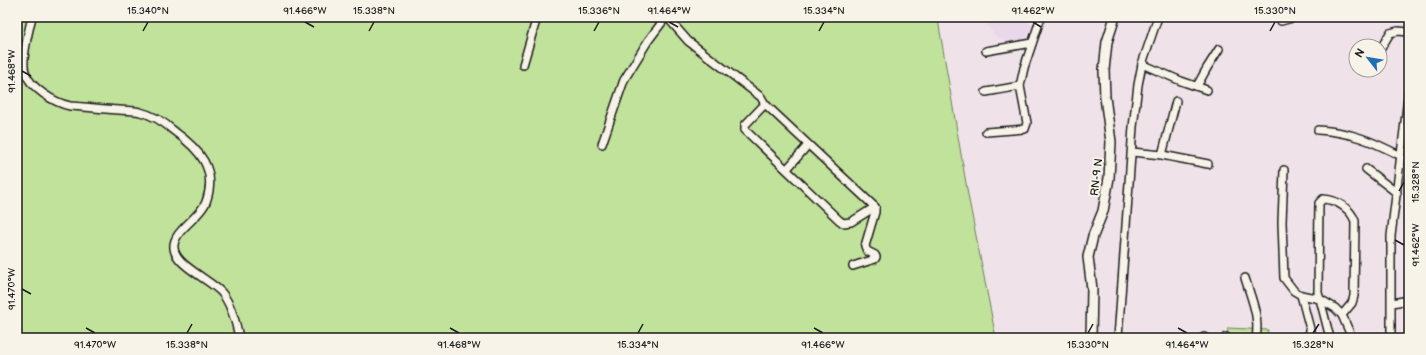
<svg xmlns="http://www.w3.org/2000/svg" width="1426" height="355" viewBox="0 0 1426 355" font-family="'Balsamiq Sans',sans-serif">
<rect width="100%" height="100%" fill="#efe3e9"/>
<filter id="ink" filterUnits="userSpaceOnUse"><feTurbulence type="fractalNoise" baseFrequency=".025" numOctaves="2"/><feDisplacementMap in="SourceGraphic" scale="8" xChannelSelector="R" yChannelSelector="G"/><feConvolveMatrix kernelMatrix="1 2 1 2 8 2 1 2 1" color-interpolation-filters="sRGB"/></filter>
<g filter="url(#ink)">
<polygon fill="#e9d8ea" points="977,17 1024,17 1033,27 1024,39 1009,43 995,36 983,20"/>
<g fill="#c1e29a" stroke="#6e7f5b">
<polygon points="17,17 933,17 938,20 968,195 996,338 17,338"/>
<polygon points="1228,328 1268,330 1267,338 1227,338"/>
</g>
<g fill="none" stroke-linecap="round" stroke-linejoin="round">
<g stroke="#1c1c1c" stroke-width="10">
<g id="minor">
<path d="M32,17C29,29 21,60 25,72C30,88 55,103 70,106C86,107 103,109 119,110C126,111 133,110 140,112C153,115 164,122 174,131C199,149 218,169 206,202C200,218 172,231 174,248C175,265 211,280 222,293C232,306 236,322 239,338"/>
<polyline points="667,17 688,41 761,97 765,104 875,207 875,212 865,246 867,251 875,255 876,257 875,259 853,266"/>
<polyline points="1281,21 1296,17"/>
<polyline points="1380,50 1390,33 1398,31 1409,32"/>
<polyline points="986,51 1032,43"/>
<polyline points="1142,64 1181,81 1207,90"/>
<polyline points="523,65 537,17"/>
<polyline points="1197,86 1207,68 1219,49"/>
<polyline points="986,92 1020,86"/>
<polyline points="765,104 745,125 745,130 839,220 843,223 851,222 875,207"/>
<path d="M1318,130C1351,132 1372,141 1401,156"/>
<polyline points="986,132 1025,129 1027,123 1020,86 1024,68 1041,17"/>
<polyline points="602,144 624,80 648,41 666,17"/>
<polyline points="1132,152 1162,155 1208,164"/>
<polyline points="1162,155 1176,101"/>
<polyline points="787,169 808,145"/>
<polyline points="1366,169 1397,193"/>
<path d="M1284,170L1282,222L1284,278L1294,291L1301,295L1320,299L1335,308L1342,315L1352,303L1354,296L1355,221C1350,208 1337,200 1323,199L1319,203L1318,293L1320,299L1330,338"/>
<path d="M1245,278C1251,298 1260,317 1256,338"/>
<polyline points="1301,295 1310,329 1310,332 1306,338"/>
<polyline points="1392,303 1409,300"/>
<polyline points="1342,315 1352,338"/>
<polyline points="1118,338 1133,127 1138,85 1142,64 1158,17"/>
<polyline points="1203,338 1204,337"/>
<polyline points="1226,338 1226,337"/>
<polyline points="1391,338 1391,236 1409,89"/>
</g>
</g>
<g stroke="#1c1c1c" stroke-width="12">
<polyline id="major" points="1091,338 1092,289 1088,257 1093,236 1103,211 1109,178 1111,142 1105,97 1104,70 1107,42 1115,17"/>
</g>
<use href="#minor" stroke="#f7f3e8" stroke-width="7"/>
<use href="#major" stroke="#f7f3e8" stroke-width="9"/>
</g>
</g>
<path fill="none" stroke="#1c1c1c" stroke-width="1.5" d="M305,22L314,27M669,22L678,27M1033,22L1041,27M143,31L148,22M369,31L374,22M594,31L599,22M819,31L824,22M1270,31L1275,22M22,71L31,76M1399,191L1404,182M1395,240L1404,245M22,289L31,294M86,328L95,333M450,328L459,333M814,328L823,333M1178,328L1187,333M187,333L192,324M638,333L643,324M1088,333L1093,324M1313,333L1319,324"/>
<g text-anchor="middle" stroke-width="4" stroke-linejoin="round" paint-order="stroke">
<g font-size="11" fill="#1c1c1c" stroke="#f7f3e8">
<text transform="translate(1096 177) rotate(-83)" y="4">RN-9 N</text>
</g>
</g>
<rect width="1426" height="355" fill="none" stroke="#f7f3e8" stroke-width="44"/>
<g transform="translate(1368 58) rotate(301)"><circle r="19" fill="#f7f3e8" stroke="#9f9d96"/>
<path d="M0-3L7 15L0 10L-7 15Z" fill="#1f6fb2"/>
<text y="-6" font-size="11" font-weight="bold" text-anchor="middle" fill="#1c1c1c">N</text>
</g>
<rect x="22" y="22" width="1382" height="311" fill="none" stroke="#1c1c1c" stroke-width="1.5"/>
<g font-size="10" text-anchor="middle" fill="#1c1c1c">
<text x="148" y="14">15.340°N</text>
<text x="305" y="14">91.466°W</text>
<text x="374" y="14">15.338°N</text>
<text x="599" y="14">15.336°N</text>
<text x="669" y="14">91.464°W</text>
<text x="824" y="14">15.334°N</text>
<text x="1033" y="14">91.462°W</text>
<text x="1275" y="14">15.330°N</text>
<text transform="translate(11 71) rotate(-90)" y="4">91.468°W</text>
<text transform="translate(1415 182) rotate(-90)" y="4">15.328°N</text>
<text transform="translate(1415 245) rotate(-90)" y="4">91.462°W</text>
<text transform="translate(11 289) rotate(-90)" y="4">91.470°W</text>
<text x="95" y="348">91.470°W</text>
<text x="187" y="348">15.338°N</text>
<text x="459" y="348">91.468°W</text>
<text x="638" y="348">15.334°N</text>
<text x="823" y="348">91.466°W</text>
<text x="1088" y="348">15.330°N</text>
<text x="1187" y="348">91.464°W</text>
<text x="1313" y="348">15.328°N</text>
</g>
</svg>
